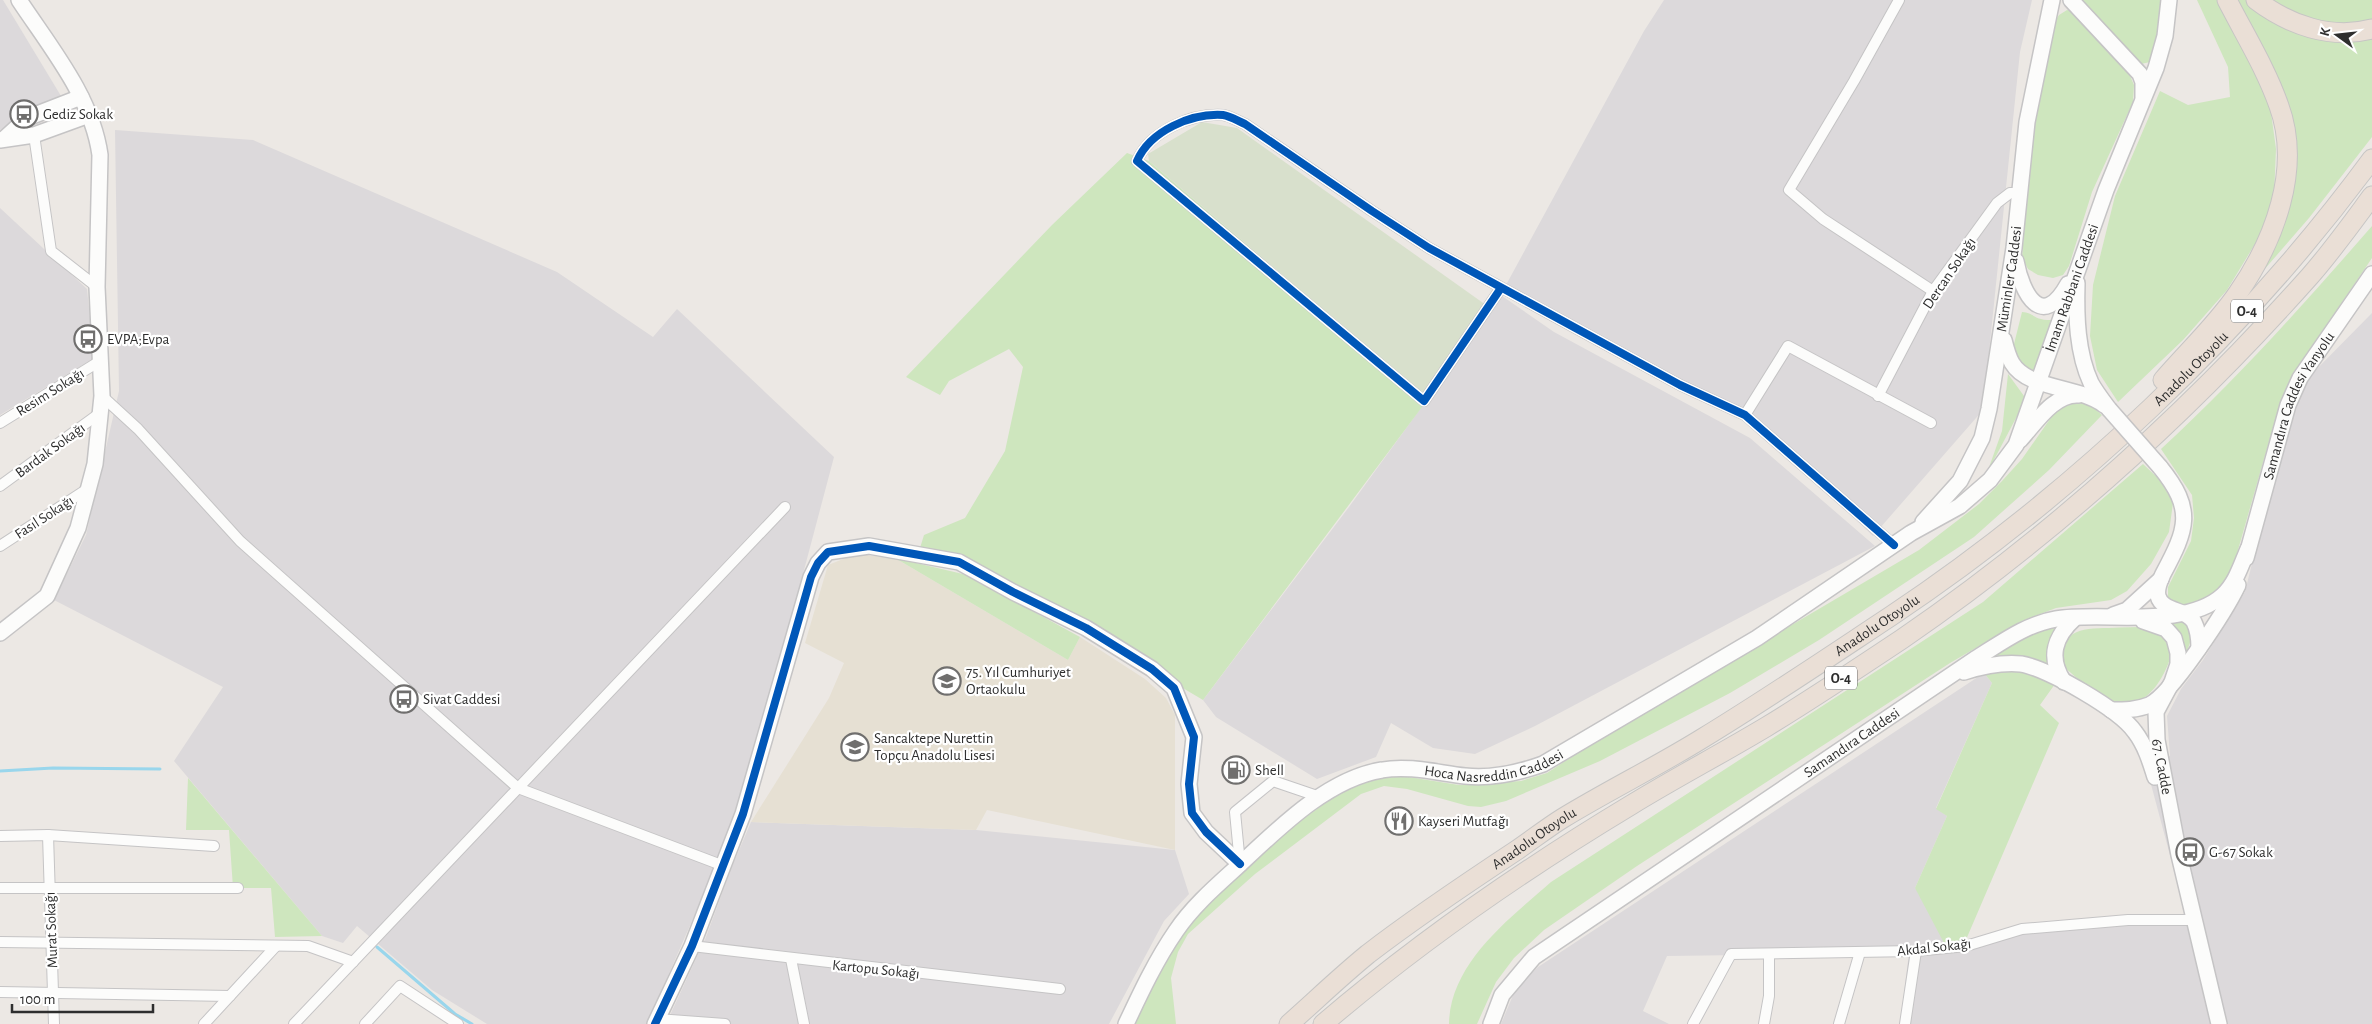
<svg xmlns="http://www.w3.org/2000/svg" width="2372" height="1024" viewBox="0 0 2372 1024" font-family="'Alegreya Sans',sans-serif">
<rect width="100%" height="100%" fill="#ece8e4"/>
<g fill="#dcd9db">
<polygon points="0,0 3,0 61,96 0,130"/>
<polygon points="1664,0 2032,0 2020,52 1983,410 1873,536 1758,425 1506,285 1644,31"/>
<polygon points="115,130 253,140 557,272 653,337 677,309 834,457 747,785 709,882 647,1024 487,1024 432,990 357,926 343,943 322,936 174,761 223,687 54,600 86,535 119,391"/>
<polygon points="0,208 87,289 94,358 0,415"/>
<polygon points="1502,296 1554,332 1750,438 1875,546 1535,726 1475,754 1433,748 1391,723 1376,757 1317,779 1216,717 1203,700 1349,507"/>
<polygon points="2372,313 2372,1024 1900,1024 1909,953 1667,956 1643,1011 1669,1024 1501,1024 1516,988 1538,967 1984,673 1992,683 1936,808 1947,816 1915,888 1965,942 2020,927 2186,915 2145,762 2170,756 2167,716 2181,689 2203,660 2245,592 2280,449 2303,383"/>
<polygon points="751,822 976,830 1175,850 1189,894 1164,921 1109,1024 666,1024 706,937 731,869"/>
</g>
<polygon fill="#e6e0d3" points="856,554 895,558 1068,660 1080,637 1145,679 1166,698 1175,715 1175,850 987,810 976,830 751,822 829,698 844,663 805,643 828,565"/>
<g fill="#cee6be">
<path d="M2081,0H2160C2162,20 2160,44 2150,62L2141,64Z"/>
<polygon points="2197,0 2219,0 2269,98 2276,149 2274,196 2261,234 2227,290 2183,340 2118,402 2097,370 2090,336 2093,285 2115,196 2160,91 2188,105 2230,97 2228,67"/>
<polygon points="2233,0 2249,0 2268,16 2372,34 2372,137 2309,218 2250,286 2294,161"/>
<polygon points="2267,0 2372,0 2372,21 2338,26 2314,23"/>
<polygon points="2067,10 2077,12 2128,71 2134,85 2133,102 2092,192 2069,266 2063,275 2053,278 2038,275 2028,269 2022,257 2033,124 2053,24 2059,15"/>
<polygon points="1127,153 1149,161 1428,399 1203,700 974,564 920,548 924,535 965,518 1005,451 1023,367 1009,349 949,381 940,395 906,377 1052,225"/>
<path d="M2372,226V258L2302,362L2280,403L2232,571C2216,594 2204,606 2175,604L2168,599V587L2191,541L2194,518L2192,495L2161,449C2236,380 2305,303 2372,226Z"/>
<path d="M2022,312C2035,313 2033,320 2051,320L2036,375L2021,369L2013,348Z"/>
<polygon points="2008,374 2024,396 2025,401 1987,473 2002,431"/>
<polygon points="2066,401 2089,404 2102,415 2049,470 1974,537 1819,640 1730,693 1600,761 1506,801 1481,807 1468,806 1407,789 1384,786 1361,794 1255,874 1188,934 1178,952 1171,978 1176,1024 1130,1024 1180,933 1206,903 1285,832 1346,788 1376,778 1396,775 1459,785 1521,781 1547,773 1605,735 1919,550 1979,504 2002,481 2022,459 2057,409"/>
<path d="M2143,464L2161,481L2173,503L2169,532L2151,564L2127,591L2111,600L2056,608L2022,621L1950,663L1637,866L1544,930L1514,958L1496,982L1477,1024H1449C1450,963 1509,919 1551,882L1983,602Z"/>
<polygon points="895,558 967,575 1080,637 1068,660"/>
<path d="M2183,621C2195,632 2191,644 2184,656L2163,622Z"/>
<path d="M2059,624C2049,639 2042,654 2051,671L1991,660L1990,654L2012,642Z"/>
<path d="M2152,627L2160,630L2173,646C2170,669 2149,710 2120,703C2100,698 2079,680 2064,667C2057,631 2080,628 2109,628C2123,627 2137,627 2152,627Z"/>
<polygon points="2020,669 2055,684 2040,705 2059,723 1965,942 1944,943 1915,888 1947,816 1936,809 1992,683 1984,673"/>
<polygon points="188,778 322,936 275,937 271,888 233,888 229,830 186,830"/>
</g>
<polygon fill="#d8e0cc" points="1202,122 1237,128 1493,310 1428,399 1149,161 1148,154"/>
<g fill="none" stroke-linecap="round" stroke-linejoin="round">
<g stroke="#99d6ec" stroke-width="3">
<polyline points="0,771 53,768 160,769"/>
<polyline points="377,947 455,1014 472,1024"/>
</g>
<g stroke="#c5c4c5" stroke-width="12">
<g id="street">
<polyline points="1899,0 1854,81 1789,190 1823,219 1933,291"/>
<polyline points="34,135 51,251 97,287"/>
<path d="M1501,288L1424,401L1137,161C1150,131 1191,113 1223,115C1230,116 1238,121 1245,124L1372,211L1429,248L1680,385L1745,415L1894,545"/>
<polyline points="102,396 138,429 240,541 518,788 724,866"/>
<polyline points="1878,396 1933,291 1997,203 2010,193 2020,193"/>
<polyline points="1745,415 1788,346 1931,423"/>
<polyline points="0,423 100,361"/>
<polyline points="0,486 100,413"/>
<polyline points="0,546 89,488"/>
<polyline points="48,835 54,1024"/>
<polyline points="0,836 48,835 214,846"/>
<polyline points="1240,864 1235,812 1273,781 1320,797"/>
<polyline points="0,888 238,888"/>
<polyline points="0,942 308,946 353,962"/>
<polyline points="692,946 1060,989"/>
<polyline points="791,959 804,1024"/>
<polyline points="0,992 230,996"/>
<polyline points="657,1019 725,1024"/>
<polyline points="204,1024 276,946"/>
<polyline points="294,1024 785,507"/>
<polyline points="365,1024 400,986 458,1024"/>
<polyline points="1693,1024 1731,954 1916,951 1966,946 2022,929 2128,920 2195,920"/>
<polyline points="1764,1024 1769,996 1769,955"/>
<polyline points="1839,1024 1860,952"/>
<polyline points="1905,1024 1916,951"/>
</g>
</g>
<g stroke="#c5c4c5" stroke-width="18">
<g id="secondary">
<polyline points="2071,0 2140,74 2143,82 2143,97"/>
<polyline points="5,138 27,118 81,97"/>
<polyline points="0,140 34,135 89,115"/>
<path d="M2016,261C2022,294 2042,331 2068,284"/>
<path d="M2077,283C2076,316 2077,353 2091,383C2096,392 2103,401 2109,409"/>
<path d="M2004,340C2006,348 2008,356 2012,363C2028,390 2080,386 2104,405"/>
<path d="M2020,440C2035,424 2054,393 2079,395"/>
<path d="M2160,467C2195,510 2187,529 2163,574C2160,581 2156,588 2158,596C2162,612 2187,609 2194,622C2198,630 2199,640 2199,648"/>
<path id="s1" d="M1923,522L1960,481L1982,438L1989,409L2014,248L2027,122L2052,0"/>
<path id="s2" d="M2246,558L2288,405L2300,378L2372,274"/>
<polyline points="2113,615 2127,610 2161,579"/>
<path id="s3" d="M2143,621L2166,629L2174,638L2178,653V664L2172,682L2156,712L2157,740L2179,855L2219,1024"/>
<path d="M0,633L47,596L78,528L95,464L102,396L97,287L100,155C92,97 50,47 19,0"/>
<path d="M1964,672C1983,666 2001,662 2021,664C2047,668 2120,710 2135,732C2145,745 2150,761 2155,777"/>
<path d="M2064,682C2048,658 2054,637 2075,618"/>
<path d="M2111,710C2124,710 2137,710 2149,705C2172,694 2226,610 2238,585"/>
<polyline points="655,1024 692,946 743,814 811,577 818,563 828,552 869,546 959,562 1013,592 1086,628 1152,669 1174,688 1194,737 1189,784 1192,813 1206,832 1240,864"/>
<path id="s4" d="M1126,1024C1141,992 1156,960 1176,931C1192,907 1215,887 1236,868C1276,831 1326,779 1382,770C1409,765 1438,773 1465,776C1492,779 1518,773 1543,764L1757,638L1911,533L1960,506L1990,480L2016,445L2106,190L2156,68L2165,36L2169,0"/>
<path id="s5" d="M1491,1024L1502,995L1534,957L1975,659C2001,643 2026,624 2056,619C2103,611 2185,630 2223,595C2236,583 2241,565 2248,549"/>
</g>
</g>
<g stroke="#c6c5c4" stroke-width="21">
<g id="highway">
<path d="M2256,0C2289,25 2331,40 2372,29"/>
<path d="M2163,380C2188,351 2217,324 2238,293C2274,241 2302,169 2279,106C2266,69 2245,35 2227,0"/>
<path id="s6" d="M1289,1024C1315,1001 1341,976 1368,954C1416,917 1467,883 1517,850C1533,839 1547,828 1563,818C1609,790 1658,766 1703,738C1767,699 1829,657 1891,616C2071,496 2244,333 2372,159"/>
<path d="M1323,1024C1419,942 1523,870 1631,805C1675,778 1721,754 1766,727C1812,699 1857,669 1902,639C2052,536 2189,412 2310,276C2332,251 2352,223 2372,196"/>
</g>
</g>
<use href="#street" stroke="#fcfcfb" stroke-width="10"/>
<use href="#secondary" stroke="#fcfcfb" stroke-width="15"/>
<use href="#highway" stroke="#eadfd6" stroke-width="19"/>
<g stroke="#c5c4c5" stroke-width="18" stroke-linecap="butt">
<polyline id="secondary-bridge" points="2109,409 2160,467"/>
</g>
<use href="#secondary-bridge" stroke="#fcfcfb" stroke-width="15"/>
<g stroke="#fff" stroke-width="11">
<g id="cycleway">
<path d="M1501,288L1424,401L1137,161C1150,131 1191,113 1223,115C1230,116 1238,121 1245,124L1372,211L1429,248L1680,385L1745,415L1894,545"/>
<polyline points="655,1024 692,946 743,814 811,577 818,563 828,552 869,546 959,562 1013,592 1086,628 1152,669 1174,688 1194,737 1189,784 1192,813 1206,832 1240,864"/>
</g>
</g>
<use href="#cycleway" stroke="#0057b8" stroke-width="8"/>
</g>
<defs>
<g id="bus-ring" transform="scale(1.4375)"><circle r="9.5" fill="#fff" stroke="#706f6e" stroke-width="1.5"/><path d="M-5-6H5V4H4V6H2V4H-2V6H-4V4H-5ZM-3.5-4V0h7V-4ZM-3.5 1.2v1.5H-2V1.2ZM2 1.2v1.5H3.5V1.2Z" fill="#706f6e"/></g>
<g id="school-ring" transform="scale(1.4375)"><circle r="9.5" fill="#fff" stroke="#706f6e" stroke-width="1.5"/><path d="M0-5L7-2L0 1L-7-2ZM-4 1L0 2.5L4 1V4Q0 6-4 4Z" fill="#706f6e"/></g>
<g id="fuel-ring" transform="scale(1.4375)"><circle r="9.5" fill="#fff" stroke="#706f6e" stroke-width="1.5"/><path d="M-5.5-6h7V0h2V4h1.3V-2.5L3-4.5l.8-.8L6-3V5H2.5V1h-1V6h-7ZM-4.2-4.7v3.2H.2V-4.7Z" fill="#706f6e"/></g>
<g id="restaurant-ring" transform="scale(1.4375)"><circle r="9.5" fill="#fff" stroke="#706f6e" stroke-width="1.5"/><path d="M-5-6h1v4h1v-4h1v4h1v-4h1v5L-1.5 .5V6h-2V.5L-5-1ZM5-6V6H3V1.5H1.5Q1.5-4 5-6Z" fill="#706f6e"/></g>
</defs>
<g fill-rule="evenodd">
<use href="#bus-ring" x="24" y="114"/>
<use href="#bus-ring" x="88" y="339"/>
<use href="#school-ring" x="947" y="681"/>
<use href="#bus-ring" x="404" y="699"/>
<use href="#school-ring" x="855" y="747"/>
<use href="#fuel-ring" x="1236" y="770"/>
<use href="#restaurant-ring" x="1399" y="821"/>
<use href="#bus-ring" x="2190" y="852"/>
</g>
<g text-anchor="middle" stroke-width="4.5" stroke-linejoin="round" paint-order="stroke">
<g fill="#fff" stroke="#6d6d6d" stroke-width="1">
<rect x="2231" y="299.5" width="32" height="23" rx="4"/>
<rect x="1825" y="666.5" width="32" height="23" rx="4"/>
</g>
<g font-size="14" font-weight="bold" fill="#2e2e2e">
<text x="2247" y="316">O-4</text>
<text x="1841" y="683">O-4</text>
</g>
<g font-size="15" fill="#2e2e2e" stroke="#fff" text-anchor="start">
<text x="43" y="119">Gediz Sokak</text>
<text x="107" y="344">EVPA;Evpa</text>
<text x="966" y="677">75. Yıl Cumhuriyet<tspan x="966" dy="17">Ortaokulu</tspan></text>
<text x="423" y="704">Sivat Caddesi</text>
<text x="874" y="743">Sancaktepe Nurettin<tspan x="874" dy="17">Topçu Anadolu Lisesi</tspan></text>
<text x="1255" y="775">Shell</text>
<text x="1418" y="826">Kayseri Mutfağı</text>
<text x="2209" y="857">G-67 Sokak</text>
</g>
<g font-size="15" fill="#2e2e2e" stroke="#fff">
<text transform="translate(1949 273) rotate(-56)" y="5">Dercan Sokağı</text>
<text dy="5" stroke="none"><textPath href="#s1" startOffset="265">Müminler Caddesi</textPath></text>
<text dy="5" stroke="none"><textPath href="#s4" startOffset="1275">İmam Rabbani Caddesi</textPath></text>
<text dy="5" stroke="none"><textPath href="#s6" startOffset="1118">Anadolu Otoyolu</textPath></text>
<text transform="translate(50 392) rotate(-32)" y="5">Resim Sokağı</text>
<text dy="5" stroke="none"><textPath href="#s2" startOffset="162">Samandıra Caddesi Yanyolu</textPath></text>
<text transform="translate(50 450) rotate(-36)" y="5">Bardak Sokağı</text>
<text transform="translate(44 517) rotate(-33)" y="5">Fasıl Sokağı</text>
<text dy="5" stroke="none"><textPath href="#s6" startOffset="712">Anadolu Otoyolu</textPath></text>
<text dy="5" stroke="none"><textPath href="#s5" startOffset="464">Samandıra Caddesi</textPath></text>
<text dy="5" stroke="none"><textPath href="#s4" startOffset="485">Hoca Nasreddin Caddesi</textPath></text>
<text dy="5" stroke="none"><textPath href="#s3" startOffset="171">67. Cadde</textPath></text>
<text dy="5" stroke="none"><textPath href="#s6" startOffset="308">Anadolu Otoyolu</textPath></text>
<text transform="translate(51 930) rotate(-92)" y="5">Murat Sokağı</text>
<text transform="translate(1934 947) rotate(-6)" y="5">Akdal Sokağı</text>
<text transform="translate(876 969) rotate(6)" y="5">Kartopu Sokağı</text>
</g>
</g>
<g transform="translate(2337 35) rotate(285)" stroke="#ffffff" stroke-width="4" paint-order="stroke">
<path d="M0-4L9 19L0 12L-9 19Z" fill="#2e2e2e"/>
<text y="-8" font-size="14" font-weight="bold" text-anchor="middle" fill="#2e2e2e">K</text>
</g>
<path d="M12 1004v8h141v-8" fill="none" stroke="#2e2e2e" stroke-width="2.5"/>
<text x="20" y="1004" font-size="15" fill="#2e2e2e" stroke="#ffffff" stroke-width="4" paint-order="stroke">100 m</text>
</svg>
